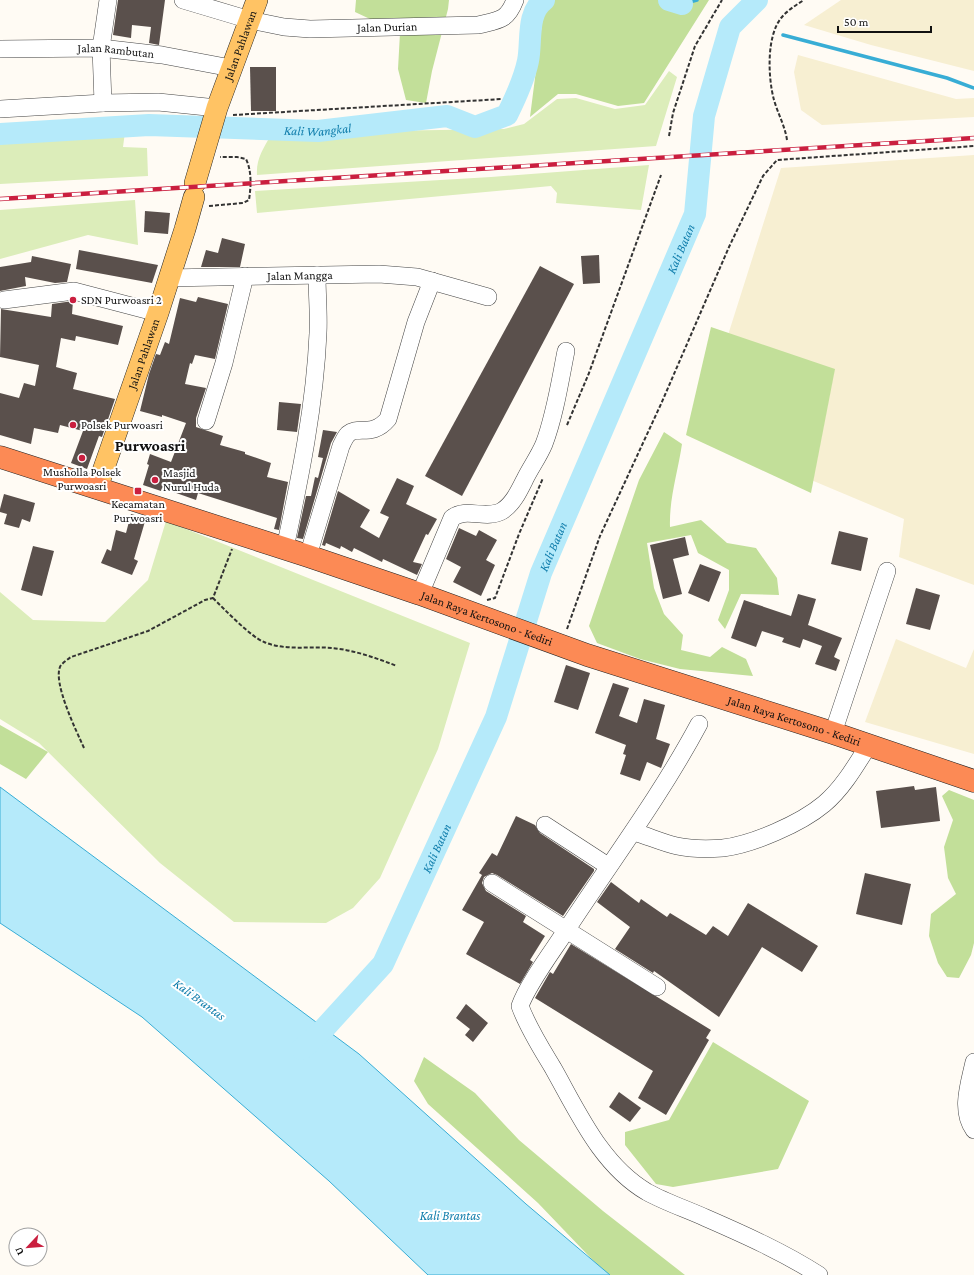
<svg xmlns="http://www.w3.org/2000/svg" width="974" height="1275" viewBox="0 0 974 1275" font-family="'Crimson Pro',serif">
<rect width="100%" height="100%" fill="#fffbf4"/>
<g fill="#f7efd2">
<polygon points="841,0 974,0 974,71 871,45 804,25"/>
<polygon points="798,55 956,99 974,98 974,117 822,125 801,110 794,72"/>
<polygon points="974,155 974,585 899,557 904,519 804,477 728,335 781,168"/>
<polygon points="896,639 966,668 974,649 974,754 865,722"/>
</g>
<g fill="#dcedba">
<path d="M669,71L677,77L656,146L257,175C256,159 263,149 271,135L377,131L504,129L524,124L557,99L576,98L615,109L645,105Z"/>
<polygon points="125,132 123,147 147,148 148,176 0,184 0,143"/>
<polygon points="649,165 641,210 556,203 557,193 551,186 257,213 255,191 491,177"/>
<polygon points="135,200 138,245 88,235 0,259 0,210"/>
<polygon points="166,521 470,643 438,749 380,878 353,908 326,923 234,922 160,863 39,743 0,719 0,592 33,620 105,622 148,580"/>
</g>
<g fill="#c2df99">
<polygon points="356,0 449,0 448,9 432,71 426,103 406,100 398,69 400,33 355,12"/>
<polygon points="545,0 709,0 644,103 618,106 576,94 558,94 530,117"/>
<polygon points="711,327 835,369 811,493 686,435"/>
<path d="M664,432L682,444C678,472 669,498 670,527L701,520L727,543L756,548L777,578L779,595L741,594L725,629L718,620L729,590V570L698,553L691,535L647,543L654,588L664,614L683,635L681,650L710,657L722,647L746,659L753,676L680,669L640,659L597,643L589,626L639,480Z"/>
<polygon points="0,725 48,752 26,779 0,764"/>
<polygon points="949,790 974,800 974,943 971,955 959,978 947,977 938,963 929,936 931,914 956,894 948,878 944,847 953,820 942,796"/>
<polygon points="713,1042 809,1101 778,1169 673,1187 656,1184 625,1145 625,1132 669,1120"/>
<polygon points="424,1057 475,1093 519,1140 603,1211 685,1275 607,1275 538,1203 428,1104 414,1081"/>
</g>
<polygon fill="#b5eafa" stroke="#38add5" points="0,787 359,1054 526,1204 610,1275 428,1275 329,1181 142,1017 0,923"/>
<g fill="none" stroke-linecap="round" stroke-linejoin="round">
<g stroke="#38add5" stroke-width="3.5">
<polyline points="682,4 697,0"/>
<polyline points="783,35 947,78 974,88"/>
</g>
<g stroke="#b5eafa" stroke-width="22">
<polyline points="669,0 682,4"/>
<path id="s1" d="M0,134L149,125L318,131L447,116L475,127L507,115C516,97 524,80 528,61C532,42 526,13 544,0"/>
<path id="s2" d="M302,1049L320,1033L383,964L496,717L541,573L695,214L704,116L730,27L757,0"/>
</g>
</g>
<g fill="#5a504c">
<polygon points="118,0 165,0 159,45 149,43 151,27 132,25 131,38 113,35"/>
<polygon points="250,67 276,67 276,111 251,111"/>
<polygon points="145,211 170,213 168,234 144,232"/>
<polygon points="222,238 245,244 240,267 201,267 206,250 218,253"/>
<polygon points="79,250 158,265 152,283 76,269"/>
<polygon points="599,255 600,283 583,284 581,256"/>
<polygon points="32,256 71,264 67,282 55,283 25,277 26,286 0,291 0,267 31,262"/>
<polygon points="540,266 574,284 462,496 425,476"/>
<polygon points="198,297 228,304 215,359 195,355 192,364 190,363 185,384 206,388 196,418 196,427 223,436 220,445 245,452 245,454 271,463 267,477 288,482 279,530 274,529 277,518 198,493 196,500 162,488 161,491 143,485 149,465 147,464 150,454 171,462 186,423 162,415 162,417 140,411 149,374 156,354 160,355 165,342 169,344 180,298 196,302"/>
<polygon points="73,301 72,314 123,326 118,345 76,336 75,341 61,338 56,367 77,373 73,389 115,399 102,437 99,436 87,469 71,463 83,431 60,425 58,433 34,428 31,444 0,435 0,393 19,398 24,383 35,386 39,365 0,357 1,309 51,317 52,304"/>
<polygon points="279,402 301,404 297,432 277,430"/>
<polygon points="323,430 337,432 331,443 303,539 297,538 306,496 311,496 315,477 318,478 323,458 318,457"/>
<polygon points="397,478 414,486 406,504 437,519 428,535 426,534 413,562 422,564 417,575 383,559 382,562 354,548 352,552 341,546 340,549 326,543 325,546 322,545 338,491 370,510 360,527 379,538 389,517 380,513"/>
<polygon points="4,494 35,503 30,522 22,519 19,528 4,524 7,514 0,512 0,509"/>
<polygon points="131,514 146,518 134,559 138,561 132,575 101,563 107,549 111,551 116,530 126,533"/>
<polygon points="459,528 476,536 479,530 497,540 486,560 495,565 481,596 453,582 461,567 446,559"/>
<polygon points="839,531 868,538 861,571 831,564"/>
<polygon points="685,537 689,555 673,559 682,594 663,599 650,545"/>
<polygon points="33,546 54,551 42,596 21,590"/>
<polygon points="700,564 721,572 709,602 688,593"/>
<polygon points="916,588 940,595 930,630 906,624"/>
<polygon points="798,594 816,599 808,625 842,638 834,657 840,660 836,671 815,664 822,646 803,639 800,648 782,642 784,638 762,631 756,647 731,638 744,600 791,616"/>
<polygon points="566,665 590,673 578,710 554,702"/>
<polygon points="613,683 629,688 619,716 637,723 644,699 665,705 656,739 670,744 661,768 647,762 640,781 620,774 626,755 623,754 626,745 595,733"/>
<polygon points="914,786 915,790 936,787 940,821 881,828 876,791"/>
<polygon points="516,816 535,825 540,833 594,869 594,871 563,916 497,875 492,873 484,877 482,883 486,891 526,916 523,922 545,936 530,960 533,962 520,984 466,954 484,922 462,910 482,875 479,873 492,853 497,856"/>
<polygon points="865,873 911,884 902,925 856,914"/>
<polygon points="611,882 639,903 641,899 667,917 670,913 706,935 713,926 728,936 748,903 818,946 802,972 762,947 719,1017 654,971 653,973 615,949 630,927 597,902"/>
<polygon points="571,944 711,1030 706,1038 709,1040 666,1115 638,1098 653,1071 535,998 550,972 553,974"/>
<polygon points="466,1004 488,1023 473,1042 465,1035 470,1029 456,1018"/>
<polygon points="619,1092 641,1108 630,1122 609,1107"/>
</g>
<g fill="none" stroke-linecap="round" stroke-linejoin="round">
<g stroke="#444" stroke-width="18">
<g id="minor">
<path id="s3" d="M183,0L250,20L284,27L310,29L478,25C499,20 507,21 515,0"/>
<path id="s4" d="M0,49L101,48L162,55L231,68"/>
<polyline points="103,103 101,48 108,0"/>
<polyline points="0,109 103,103 158,102 217,108"/>
<path id="s5" d="M168,278L379,274L417,277L488,297"/>
<polyline points="4,300 74,291 158,313"/>
<polyline points="206,421 224,363 245,276"/>
<path d="M285,548C300,478 315,405 318,333C319,314 317,294 317,275"/>
<path d="M308,556L341,446C343,442 345,437 348,434C358,425 372,438 388,419L416,322L432,281"/>
<path d="M420,594L452,518C466,507 486,520 502,511C513,504 519,491 525,479C531,467 539,456 544,444C555,415 560,381 566,351"/>
<path d="M699,724C661,795 613,859 569,926C555,948 528,983 520,1006C528,1028 541,1048 553,1068C578,1112 601,1165 647,1192C665,1202 686,1209 706,1218C745,1235 783,1252 819,1275"/>
<polyline points="833,733 887,571"/>
<polyline points="545,825 608,866"/>
<path d="M634,832C648,836 663,843 677,846C691,849 709,849 723,848C753,844 800,824 824,804C842,789 855,767 868,746"/>
<polyline points="492,883 657,987"/>
<path d="M974,1062C969,1085 960,1110 974,1130"/>
</g>
</g>
<g stroke="#222" stroke-width="22">
<g id="major">
<path id="s6" d="M195,183L217,108L257,0"/>
<path id="s7" d="M97,488L158,313L185,229L194,197"/>
</g>
</g>
<g stroke="#222" stroke-width="23">
<g id="highway">
<path id="s8" d="M0,457L308,556L420,594L587,655L833,733L974,781"/>
</g>
</g>
<g stroke="#333" stroke-width="2" stroke-dasharray="4 2" stroke-linecap="butt">
<polyline points="233,115 502,99"/>
<polyline points="669,136 673,113 695,46 722,0"/>
<path d="M787,140C785,126 778,114 774,100C768,78 766,35 782,17C788,10 796,5 804,0"/>
<path d="M209,206L243,203L249,200C251,186 252,172 246,159L237,157H220"/>
<polyline points="567,425 589,373 661,175"/>
<path d="M213,598C224,609 251,637 264,642C285,651 310,646 332,648C354,650 376,658 397,666"/>
<polyline points="487,600 495,598 519,534 543,478"/>
<polyline points="567,629 600,536 661,404 729,247 763,176 777,160 974,146"/>
<path d="M84,748C77,732 51,680 61,665C64,662 68,659 71,657L148,631L205,600L213,598L232,549"/>
</g>
<use href="#minor" stroke="#fff" stroke-width="17"/>
<use href="#major" stroke="#ffc364" stroke-width="21"/>
<use href="#highway" stroke="#fc8a55" stroke-width="22"/>
<g stroke="#ca1f3f" stroke-width="4.5">
<polyline id="rail" points="0,199 974,138"/>
</g>
<use href="#rail" stroke="#fff" stroke-width="3" stroke-dasharray="9" stroke-linecap="butt"/>
</g>
<g fill="#ca1f3f" stroke="#fff" stroke-width="1.5">
<circle cx="73" cy="300" r="4"/>
<circle cx="73" cy="425" r="4"/>
<circle cx="82" cy="458" r="4"/>
<circle cx="155" cy="480" r="4"/>
<rect x="134" y="487" width="8" height="8" rx="2"/>
</g>
<g text-anchor="middle" stroke-width="4" stroke-linejoin="round" paint-order="stroke">
<g font-size="12" fill="#111" stroke="#fff">
<text dy="4" stroke="none"><textPath href="#s3" startOffset="208">Jalan Durian</textPath></text>
<text dy="4" stroke="none"><textPath href="#s6" startOffset="145">Jalan Pahlawan</textPath></text>
<text dy="4" stroke="none"><textPath href="#s4" startOffset="116">Jalan Rambutan</textPath></text>
<text dy="4" stroke="none"><textPath href="#s5" startOffset="132">Jalan Mangga</textPath></text>
<text dy="4" stroke="none"><textPath href="#s7" startOffset="142">Jalan Pahlawan</textPath></text>
<text dy="4" stroke="none"><textPath href="#s8" startOffset="513">Jalan Raya Kertosono - Kediri</textPath></text>
<text dy="4" stroke="none"><textPath href="#s8" startOffset="837">Jalan Raya Kertosono - Kediri</textPath></text>
</g>
<g font-size="12" fill="#111" stroke="#fff" text-anchor="start">
<text x="81" y="304">SDN Purwoasri 2</text>
<text x="81" y="429">Polsek Purwoasri</text>
<text x="82" y="476" text-anchor="middle">Musholla Polsek<tspan x="82" dy="14">Purwoasri</tspan></text>
<text x="163" y="477">Masjid<tspan x="163" dy="14">Nurul Huda</tspan></text>
<text x="138" y="508" text-anchor="middle">Kecamatan<tspan x="138" dy="14">Purwoasri</tspan></text>
</g>
<g font-size="13" font-style="italic" fill="#117eac" stroke="#fff">
<text dy="5" stroke="none"><textPath href="#s1" startOffset="318">Kali Wangkal</textPath></text>
<text dy="5" stroke="none"><textPath href="#s2" startOffset="893">Kali Batan</textPath></text>
<text dy="5" stroke="none"><textPath href="#s2" startOffset="569">Kali Batan</textPath></text>
<text dy="5" stroke="none"><textPath href="#s2" startOffset="245">Kali Batan</textPath></text>
<text transform="translate(200 999) rotate(36)" y="5">Kali Brantas</text>
<text x="450" y="1220">Kali Brantas</text>
</g>
<g font-size="16" font-weight="bold" fill="#111" stroke="#fff">
<text x="150" y="451">Purwoasri</text>
</g>
</g>
<g transform="translate(28 1247) rotate(244)"><circle r="19" fill="#ffffff" stroke="#a0a0a0"/>
<path d="M0-3L7 15L0 10L-7 15Z" fill="#ca1f3f"/>
<text y="-6" font-size="11" font-weight="bold" text-anchor="middle" fill="#111111">U</text>
</g>
<path d="M838 26v6h93v-6" fill="none" stroke="#111111" stroke-width="2"/>
<text x="844" y="26" font-size="12" fill="#111111" stroke="#ffffff" stroke-width="3" paint-order="stroke">50 m</text>
</svg>
